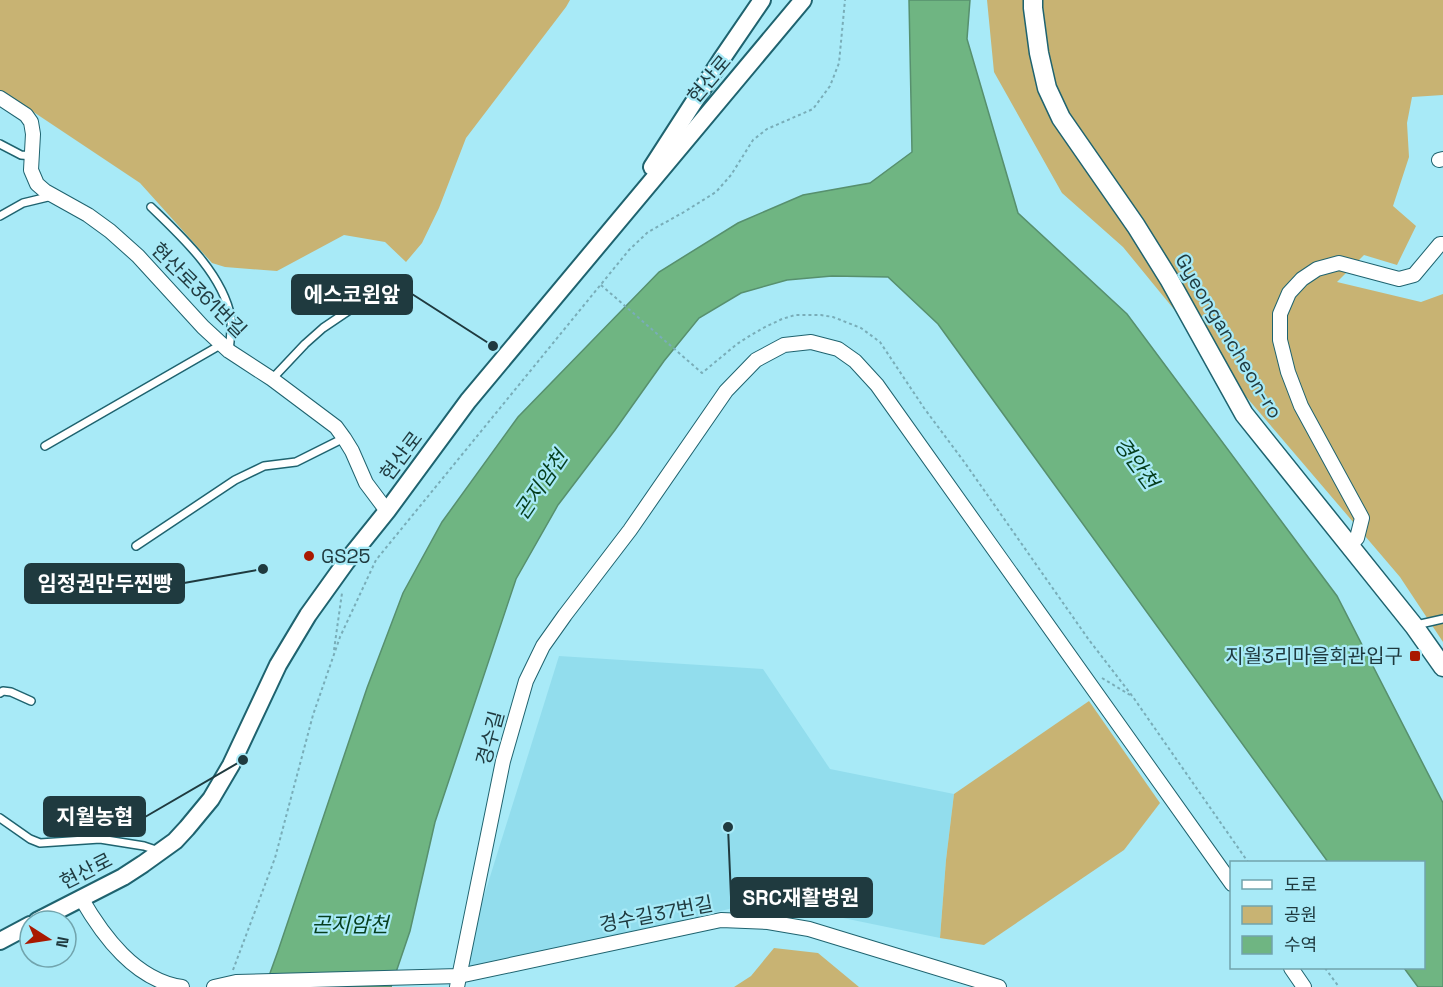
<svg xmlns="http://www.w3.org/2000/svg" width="1443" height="987" viewBox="0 0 1443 987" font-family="'Space Grotesk','Noto Sans KR',sans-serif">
<rect width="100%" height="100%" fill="#a8eaf7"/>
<polygon fill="#92dded" points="559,656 763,669 830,769 954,794 946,860 940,938 761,901 459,976"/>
<g fill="#c8b373">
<polygon points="0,0 570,0 566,7 466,138 439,208 422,243 406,262 385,242 344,235 277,271 225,267 212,263 140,183 20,103 0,91"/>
<polygon points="987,0 1443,0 1443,95 1412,97 1407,123 1409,157 1393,206 1416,226 1397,265 1364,255 1337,282 1421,302 1443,294 1443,642 1400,577 1231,379 1123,247 1062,193 994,72"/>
<polygon points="1089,701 1160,803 1124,850 984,945 940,938 946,860 954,794"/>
<polygon points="774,948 818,953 859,987 734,987 751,976"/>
</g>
<polygon fill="#6fb582" stroke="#57906e" stroke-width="1.5" points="909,0 970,0 967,39 1018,213 1127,314 1337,596 1443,803 1443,987 1418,987 1404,968 1424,968 1424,862 1328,862 938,324 888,277 832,276 787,280 741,293 699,318 664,361 615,430 558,505 516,579 435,822 410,931 391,987 265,987 278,951 367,688 403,593 442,522 518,417 659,272 738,223 803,195 870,183 912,152"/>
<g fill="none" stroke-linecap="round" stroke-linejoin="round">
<g stroke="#1f636f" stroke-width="10">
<g id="service">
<polyline points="0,144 21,155 33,156"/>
<path d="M151,207C181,236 223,274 231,318C232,329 230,340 229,351"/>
<polyline points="0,216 23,203 52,196"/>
<polyline points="272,379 305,344 323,328 360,303"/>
<polyline points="45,446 222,344"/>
<polyline points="136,546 235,480 264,466 296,462 344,438"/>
<polyline points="1416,625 1443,619"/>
<polyline points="0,693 3,691 11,692 31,701"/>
<polyline points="0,818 30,839 40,843 100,839 144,846 159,851"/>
</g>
</g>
<g stroke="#1f636f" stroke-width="16">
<g id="minor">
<polyline points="0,98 26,115 31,122 33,134 31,170 37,184 45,191 88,215 110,231 138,256 203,327 229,351 272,379 336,427 344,438 352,451 366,483 387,511"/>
<polyline points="1439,160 1443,159"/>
<polyline points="1350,546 1357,538 1362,518 1301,406 1288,372 1280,340 1280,314 1289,293 1302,279 1317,269 1339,263 1399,279 1414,275 1440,244 1443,244"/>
<path d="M81,898C103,936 135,980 182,987"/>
<polyline points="1291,968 1304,987"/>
<polyline points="214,987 236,982 459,976 721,920 768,922 809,929 999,987"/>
<polyline points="457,987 503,761 526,681 543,646 565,615 630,530 726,391 756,360 784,345 811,342 838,349 855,361 877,385 1232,884"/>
</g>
</g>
<g stroke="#1f636f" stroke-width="20">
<g id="tertiary">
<polyline points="652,167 721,60 762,0"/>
<polyline points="37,921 123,877 143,864 175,841 187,828 211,799 231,765 278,665 308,615 346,562 387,511 468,401 803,0"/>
<polyline points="0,941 30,925"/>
</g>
</g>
<g stroke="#1f636f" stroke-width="21">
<polyline id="secondary" points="1033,0 1033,8 1039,53 1047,88 1061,118 1136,226 1169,279 1244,414 1414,626 1443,667"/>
</g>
<g stroke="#79adb8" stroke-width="2" stroke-dasharray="3 3" stroke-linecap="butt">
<polyline points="601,285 702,373 737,344 751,335 765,327 782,319 795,315 821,315 833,317 861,328 880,342 924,408 965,463 1089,640 1133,697 1248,862"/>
<polyline points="334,650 342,593"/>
<polyline points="1102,678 1130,695"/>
<polyline points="1325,968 1339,987"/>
<polyline points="233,970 275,858 313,715 340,637 376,560 629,250 648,232 684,212 716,192 731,175 753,140 767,129 813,109 830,86 839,63 845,0"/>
</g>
<use href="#service" stroke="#fff" stroke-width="7"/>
<use href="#minor" stroke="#fff" stroke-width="14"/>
<use href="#tertiary" stroke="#fff" stroke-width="16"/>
<use href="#secondary" stroke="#fff" stroke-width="18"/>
</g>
<g fill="#a91900" stroke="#a8eaf7" stroke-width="2">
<circle cx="309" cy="556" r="6"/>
<rect x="1409" y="650" width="12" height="12" rx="3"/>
</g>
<g text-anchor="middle" stroke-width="4.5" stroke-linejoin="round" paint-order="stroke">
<g font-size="20" fill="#1f3a3f" stroke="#a8eaf7">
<text transform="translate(709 79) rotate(-50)" y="7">현산로</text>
<text transform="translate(199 290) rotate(45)" y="7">현산로361번길</text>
<text transform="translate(1229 336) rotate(59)" y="7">Gyeongancheon-ro</text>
<text transform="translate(401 456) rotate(-53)" y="7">현산로</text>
<text transform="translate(490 738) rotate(-75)" y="7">경수길</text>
<text transform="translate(86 871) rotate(-27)" y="7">현산로</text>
<text transform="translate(656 914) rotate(-11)" y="7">경수길37번길</text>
</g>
<g font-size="20" fill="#1f3a3f" stroke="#a8eaf7" text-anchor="start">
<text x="321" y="563">GS25</text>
<text x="1403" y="663" text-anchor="end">지월3리마을회관입구</text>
</g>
<g font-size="21" font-style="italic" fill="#063e1d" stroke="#a8eaf7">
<text transform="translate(1136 463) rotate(54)" y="7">경안천</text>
<text transform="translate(541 485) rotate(-56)" y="7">곤지암천</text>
<text x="350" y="932">곤지암천</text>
</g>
</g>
<path fill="none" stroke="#1f3a3f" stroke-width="2" d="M493 346L412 294M263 569L184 583M243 760L145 817M728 827L731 897"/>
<g fill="#1f3a3f" stroke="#a8eaf7" stroke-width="2">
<circle cx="493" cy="346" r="6"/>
<circle cx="263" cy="569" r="6"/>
<circle cx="243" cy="760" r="6"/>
<circle cx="728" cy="827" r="6"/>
</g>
<g fill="#1f3a3f" stroke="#1f3a3f" stroke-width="2">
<rect x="292" y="275" width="120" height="39" rx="6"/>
<rect x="25" y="564" width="159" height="39" rx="6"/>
<rect x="44" y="797" width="101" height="39" rx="6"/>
<rect x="731" y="878" width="141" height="39" rx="6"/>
</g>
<g font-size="21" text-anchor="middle" font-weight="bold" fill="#fff">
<text x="352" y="302">에스코윈앞</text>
<text x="105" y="591">임정권만두찐빵</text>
<text x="95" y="824">지월농협</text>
<text x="801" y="905">SRC재활병원</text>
</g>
<rect x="1230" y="861" width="195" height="108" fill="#a8eaf7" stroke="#71a4ad" stroke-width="1.5"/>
<rect x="1242" y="880" width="30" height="9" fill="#ffffff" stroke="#71a4ad" stroke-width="1.5"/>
<text x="1284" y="891" font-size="18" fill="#1f3a3f">도로</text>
<rect x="1242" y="906" width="30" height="18" fill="#c8b373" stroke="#71a4ad" stroke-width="1.5"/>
<text x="1284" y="921" font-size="18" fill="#1f3a3f">공원</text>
<rect x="1242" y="936" width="30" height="18" fill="#6fb582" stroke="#71a4ad" stroke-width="1.5"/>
<text x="1284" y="951" font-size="18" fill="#1f3a3f">수역</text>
<g transform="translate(48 939) rotate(102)"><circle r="28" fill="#a8eaf7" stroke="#71a4ad" stroke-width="1.5"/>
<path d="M0-4.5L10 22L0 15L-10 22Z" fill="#a91900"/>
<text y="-9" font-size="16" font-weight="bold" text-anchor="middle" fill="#1f3a3f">N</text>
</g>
</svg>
